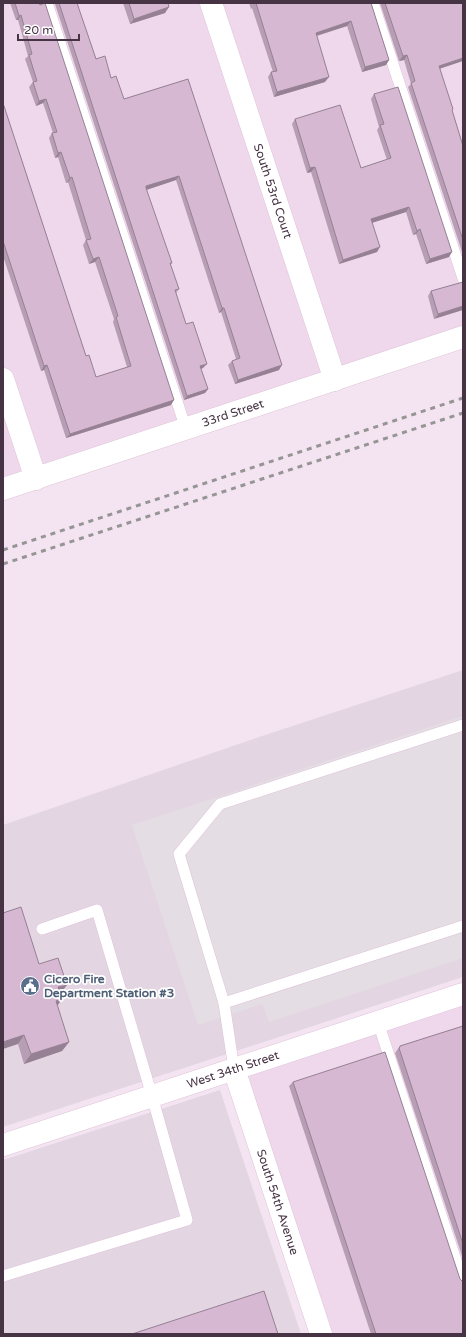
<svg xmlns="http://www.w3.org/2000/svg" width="466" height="1337" viewBox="0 0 466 1337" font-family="'Varela Round',sans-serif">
<rect width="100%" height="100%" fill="#f4e4f1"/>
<g fill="#efd8eb">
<polygon points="3,3 463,3 463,332 3,485"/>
<polygon points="463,1000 463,1334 332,1334 242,1072"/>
</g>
<g fill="#e3d6e2">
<polygon points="463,670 463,977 3,1127 3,825 262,736"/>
<polygon points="220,1090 301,1334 3,1334 3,1160"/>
</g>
<polygon fill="#e4dde3" points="463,716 463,958 269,1022 262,1004 198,1025 132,825"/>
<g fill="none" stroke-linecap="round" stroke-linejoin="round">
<g stroke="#dec2d9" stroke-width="12">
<g id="lane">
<polyline points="47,3 186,429"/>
<polyline points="373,3 463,278"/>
<polyline points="224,1003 179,854 220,804 463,725"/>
<polyline points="378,1022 463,1282"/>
<polyline points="234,1069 224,1003 463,926"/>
<polyline points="3,1276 187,1220 152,1096 97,910 42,929"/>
</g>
</g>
<g stroke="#dec2d9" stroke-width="23">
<g id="street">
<path id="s1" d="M211,3L335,380"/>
<polyline points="3,379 36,479"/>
<path id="s2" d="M3,489L463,337"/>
<path id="s3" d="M234,1069L321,1334"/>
<path id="s4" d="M3,1145L463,994"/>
</g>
</g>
<use href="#lane" stroke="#fff" stroke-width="11"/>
<use href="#street" stroke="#fff" stroke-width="22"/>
<g stroke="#959595" stroke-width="3" stroke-dasharray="5 5" stroke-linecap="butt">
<polyline points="3,550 463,398"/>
<polyline points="3,564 463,413"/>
</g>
</g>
<g fill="#b89eb5">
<polygon points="10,3 39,3 171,405 66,438 44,370 41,371 3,256 3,103 86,356 96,377 127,367 113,322 114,319 95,262 89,264 83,245 86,240 68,182 66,183 58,157 55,158 49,138 52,133 53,133 43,103 36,106 29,87 33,82 25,59 28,56 18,20 16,20"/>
<polygon points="55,3 77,3 96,59 111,78 124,99 188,79 279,370 235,384 228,365 232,361 236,359 221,312 219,313 176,180 146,190 172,263 170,265 179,289 176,293 186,324 203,368 201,369 208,389 205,393 184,400 55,4"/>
<polygon points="123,3 168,3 165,13 130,24"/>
<polygon points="249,3 371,3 389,60 386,65 362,72 347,26 317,36 325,82 274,97 268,77 271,72 273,72 252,8 251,9"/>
<polygon points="380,3 463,3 440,69 452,111 463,146 463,252 462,252 408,87 411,84 404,60 399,61"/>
<polygon points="374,94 449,257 426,264 416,234 413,235 406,212 372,223 377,252 339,264 311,172 307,173 292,124 295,119 361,168 387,160 377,130 379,127 371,99"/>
<polygon points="463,282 434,319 428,296 431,291"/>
<polygon points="39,964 60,994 62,999 57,1006 69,1042 62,1051 24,1064 18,1044"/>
<polygon points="463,1026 463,1259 395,1053 400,1046"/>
<polygon points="293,1082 460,1279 463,1334 371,1334 289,1086"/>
</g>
<g fill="#968194">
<polygon points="169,7 165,13 130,24 134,19"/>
<polygon points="21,15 18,20 16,20 19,16"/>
<polygon points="351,21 347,26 312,37 316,33"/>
<polygon points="407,55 404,60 399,61 403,56"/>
<polygon points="463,58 463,61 436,70 439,66"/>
<polygon points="389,60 386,65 362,72 365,67"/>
<polygon points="329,77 325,82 274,97 277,92"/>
<polygon points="46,99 43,103 36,106 39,101"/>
<polygon points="61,152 58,157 55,158 58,153"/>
<polygon points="315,167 311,172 307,173 310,168"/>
<polygon points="179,176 176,180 143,191 146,186"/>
<polygon points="72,177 68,182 66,183 70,178"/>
<polygon points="409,207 406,212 368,224 371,219"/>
<polygon points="420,229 416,234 413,235 417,231"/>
<polygon points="380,247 377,252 339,264 343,260"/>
<polygon points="452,252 449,257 426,264 430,259"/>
<polygon points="99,257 95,262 89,264 93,259"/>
<polygon points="463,306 463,310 434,319 438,314"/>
<polygon points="222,308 224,308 221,312 219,313"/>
<polygon points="207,364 203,368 197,370 200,366"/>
<polygon points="47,365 44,370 41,371 44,366"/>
<polygon points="282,365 279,370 235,384 238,380"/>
<polygon points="208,389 205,393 184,400 187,396"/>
<polygon points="174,400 171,405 66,438 70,434"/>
<polygon points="67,985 60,994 58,987"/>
<polygon points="62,999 55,1009 56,1001"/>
<polygon points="24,1035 18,1044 3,1049 3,1042"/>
<polygon points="69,1042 62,1051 24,1064 31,1054"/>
</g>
<g fill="#d6b8d3" stroke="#968194">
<polygon points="15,3 39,3 40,5 45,3 174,400 70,434 47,365 44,366 3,241 3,103 86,356 89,355 96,377 131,366 116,317 118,316 99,257 93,259 86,240 91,239 72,177 70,178 61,152 58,153 52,133 57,132 46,99 39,101 33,82 37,81 29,55 32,54 21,15 19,16"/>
<polygon points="59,3 77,3 96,59 105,56 111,78 116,76 124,99 188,79 282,365 238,380 232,361 240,358 224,308 222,308 179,176 146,186 146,188 172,263 170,263 179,289 175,290 186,324 193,322 207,364 200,366 208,389 187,396"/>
<polygon points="129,3 168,3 169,7 134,19"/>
<polygon points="254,3 371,3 389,60 365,67 351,21 316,33 329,77 277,92 271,72 277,71 256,3 254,4"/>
<polygon points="385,3 463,3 463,58 439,66 453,109 452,110 463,146 463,240 411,83 415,81 407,55 403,56"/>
<polygon points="398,87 452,252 430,259 420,229 417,231 409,207 371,219 380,247 343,260 315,167 310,168 295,119 340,105 361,168 391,158 380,125 384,124 374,94"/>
<polygon points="463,282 463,306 438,314 431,291"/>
<polygon points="21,907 39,964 58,958 67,985 58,987 62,999 56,1001 69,1042 31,1054 24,1035 3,1042 3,913"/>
<polygon points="463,1026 463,1244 399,1048 400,1047 400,1046"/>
<polygon points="385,1052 460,1279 463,1282 463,1334 376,1334 293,1082"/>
<polygon points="264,1291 278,1334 132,1334"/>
</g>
<defs>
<g id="civic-disc" transform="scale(1)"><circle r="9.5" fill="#5c6f8a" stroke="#fff"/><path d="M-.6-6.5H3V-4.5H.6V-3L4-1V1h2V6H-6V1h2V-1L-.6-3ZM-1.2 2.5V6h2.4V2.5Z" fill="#fff"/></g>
</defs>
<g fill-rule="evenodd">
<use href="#civic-disc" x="30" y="986"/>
</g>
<g text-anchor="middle" stroke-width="3.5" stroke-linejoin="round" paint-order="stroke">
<g font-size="12" fill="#463344" stroke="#fff">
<text dy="4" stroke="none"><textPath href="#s1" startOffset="198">South 53rd Court</textPath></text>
<text dy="4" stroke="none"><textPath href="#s2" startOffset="242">33rd Street</textPath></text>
<text dy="4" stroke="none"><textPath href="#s4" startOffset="242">West 34th Street</textPath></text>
<text dy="4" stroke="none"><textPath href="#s3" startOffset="140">South 54th Avenue</textPath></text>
</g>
<g font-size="12" font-weight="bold" fill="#4e5e75" stroke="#fff" text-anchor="start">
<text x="44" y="983">Cicero Fire<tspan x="44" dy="14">Department Station #3</tspan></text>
</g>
</g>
<rect width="466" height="1337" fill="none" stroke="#463344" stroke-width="8"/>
<path d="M18 34v6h61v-6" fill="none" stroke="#463344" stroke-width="2"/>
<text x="24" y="34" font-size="12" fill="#463344" stroke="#ffffff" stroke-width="3" paint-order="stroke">20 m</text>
</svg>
